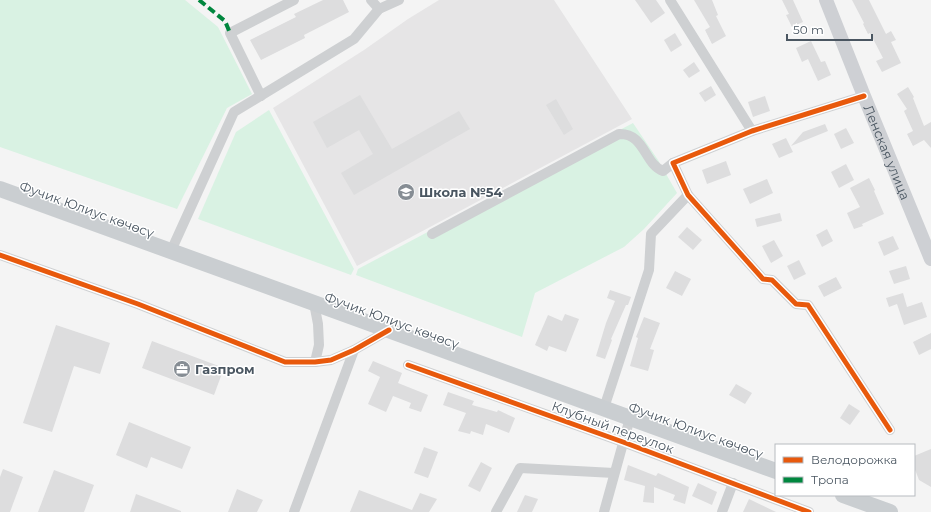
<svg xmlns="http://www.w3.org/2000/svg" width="931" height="512" viewBox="0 0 931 512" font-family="Montserrat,sans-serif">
<rect width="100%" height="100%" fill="#f4f4f4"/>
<polygon fill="#e6e5e6" points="439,0 554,0 632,119 357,266 273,108 364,50 408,19"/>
<g fill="#d9f2e3">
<polygon points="0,0 185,0 218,27 252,94 227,108 177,209 0,147"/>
<polygon points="269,110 354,269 351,275 198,219 236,132"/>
<polygon points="633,123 658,160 677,193 644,229 624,247 535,293 522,337 356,275 358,269"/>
</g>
<g fill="#ddddde">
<polygon points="323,0 343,0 349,12 304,35 305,38 261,60 250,40 296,17 294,14"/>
<polygon points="635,0 656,0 665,13 651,23"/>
<polygon points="694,0 712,0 718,15 716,16 726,36 712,44 705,30 710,27"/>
<polygon points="782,0 793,0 803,22 792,27 786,15 789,14"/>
<polygon points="852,0 869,0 886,34 891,31 896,40 891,42 901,63 882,72 876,61 883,58 870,33 868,34 863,24 864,23"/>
<polygon points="675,33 682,45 671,52 664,40"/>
<polygon points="811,41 821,62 825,61 831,75 818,81 808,59 802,62 796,48"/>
<polygon points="694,62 700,71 689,78 683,70"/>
<polygon points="711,86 716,95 705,102 699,93"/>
<polygon points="908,87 914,97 913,98 924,126 931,122 931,148 924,140 913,146 907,134 913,131 904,111 907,109 897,94"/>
<polygon points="360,95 392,149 459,111 470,129 354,195 341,173 373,154 359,130 327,148 313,122"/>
<polygon points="765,96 770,111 753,117 748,102"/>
<polygon points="556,99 573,129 564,135 546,105"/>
<polygon points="825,124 828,131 791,146 803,132"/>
<polygon points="846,128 854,143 841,149 834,134"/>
<polygon points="786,138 793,152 779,158 772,144"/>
<polygon points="726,161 731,175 707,184 702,170"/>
<polygon points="846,164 854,180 839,188 831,172"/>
<polygon points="869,178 875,190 874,191 884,214 862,224 863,226 854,229 847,213 860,207 850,188"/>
<polygon points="767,179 773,193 750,204 743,189"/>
<polygon points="780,213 782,221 757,227 755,219"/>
<polygon points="687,227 702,240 693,250 678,237"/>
<polygon points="827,229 833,241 822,247 816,235"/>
<polygon points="893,236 899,249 884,256 878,242"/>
<polygon points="774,240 783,256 771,263 762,246"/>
<polygon points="799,260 806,274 794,280 787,266"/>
<polygon points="906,266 910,279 894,284 889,271"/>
<polygon points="675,271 691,279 682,296 666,288"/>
<polygon points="836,277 842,288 824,297 818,286"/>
<polygon points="610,290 631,297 628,305 626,305 611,339 612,340 605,359 596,356 606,323 615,301 607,298"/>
<polygon points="903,293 907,307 922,302 927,317 904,325 897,304 889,307 886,298"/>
<polygon points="565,314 579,319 566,352 549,346 547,351 535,345 548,315 562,321"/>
<polygon points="644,317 660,323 650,349 654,350 648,371 630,366 638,338 636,337"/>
<polygon points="56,325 110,343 100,374 74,366 52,432 23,423"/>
<polygon points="931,333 931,349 919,355 913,342"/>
<polygon points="152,341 224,368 214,395 142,368"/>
<polygon points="373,361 402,373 398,383 428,395 421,412 409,408 411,403 393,396 386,412 368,404 380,377 368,371"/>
<polygon points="736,384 752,393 745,404 729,395"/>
<polygon points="448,392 474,401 472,405 497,412 498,410 515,418 509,433 486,424 483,435 471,431 470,434 458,431 466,413 443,405"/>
<polygon points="849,404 860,411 850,425 840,418"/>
<polygon points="129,422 191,447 182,469 151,457 147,468 116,455"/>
<polygon points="424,447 438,452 428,478 414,473"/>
<polygon points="931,449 931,487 919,480 914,467 914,456"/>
<polygon points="481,462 492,468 480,492 468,486"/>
<polygon points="628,465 656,476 658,473 689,487 685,504 673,500 675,495 654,487 654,503 643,502 645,486 624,480"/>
<polygon points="3,469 23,477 10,512 0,512 0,477"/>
<polygon points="54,470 94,485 84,512 38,512"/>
<polygon points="698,483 717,492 712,505 692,496"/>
<polygon points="237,489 263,500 257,512 228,512"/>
<polygon points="359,490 412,510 420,493 437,499 429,512 350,512"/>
<polygon points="136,494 181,511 181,512 130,512"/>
<polygon points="525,495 538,499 532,512 517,512"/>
<polygon points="749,499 776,512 743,512"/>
</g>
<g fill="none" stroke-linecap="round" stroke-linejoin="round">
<g stroke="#ced0d2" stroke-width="10">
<polyline points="371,0 379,9"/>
<polyline points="670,0 752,131"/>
<polyline points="261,96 230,33 294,0"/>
<polyline points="864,96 752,131 673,163 688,195 763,279 772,280 796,304 808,305 890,430"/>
<path d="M432,234L619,134C645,133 644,164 663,171L673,163"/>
<polyline points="171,251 234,112 354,39 379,9 399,0"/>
<polyline points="0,255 138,304 285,362 315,362 331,360 354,350 389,330"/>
<polyline points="314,303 318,324 319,345 315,362"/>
<polyline points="408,365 623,442 809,512"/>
<polyline points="604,408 649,270 651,234 688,195"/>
<polyline points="294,512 354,350"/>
<polyline points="496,512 520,468 614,473"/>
<polyline points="604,512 630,418"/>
<polyline points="722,512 733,483"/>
</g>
<path stroke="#ced0d4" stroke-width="14" id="s1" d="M826,0L864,96L931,259"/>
<g stroke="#caced1" stroke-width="16">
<polyline points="0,189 776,471"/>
<polyline points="843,495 890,512"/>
</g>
<polyline stroke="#00873e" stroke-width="4" stroke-dasharray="8 4" stroke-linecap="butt" points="199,0 225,21 230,33"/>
<g stroke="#fff" stroke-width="8">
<g id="cycleway">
<polyline points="864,96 752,131 673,163 688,195 763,279 772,280 796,304 808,305 890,430"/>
<polyline points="0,255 138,304 285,362 315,362 331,360 354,350 389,330"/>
<polyline points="408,365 623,442 809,512"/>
</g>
</g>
<use href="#cycleway" stroke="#e8590c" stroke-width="5"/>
</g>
<defs>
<g id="school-disc" transform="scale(0.9)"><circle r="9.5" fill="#868d94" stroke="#fff"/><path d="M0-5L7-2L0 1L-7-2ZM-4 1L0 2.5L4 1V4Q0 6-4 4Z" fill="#fff"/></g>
<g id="office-disc" transform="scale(0.9)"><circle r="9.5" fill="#868d94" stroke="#fff"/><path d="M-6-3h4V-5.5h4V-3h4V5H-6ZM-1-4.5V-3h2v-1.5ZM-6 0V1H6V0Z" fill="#fff"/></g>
</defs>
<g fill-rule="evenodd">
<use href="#school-disc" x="406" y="192"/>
<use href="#office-disc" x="182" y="369"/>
</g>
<g text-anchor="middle" stroke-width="3" stroke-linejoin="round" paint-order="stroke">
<g font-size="13" fill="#4a5661" stroke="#fff">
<text dy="5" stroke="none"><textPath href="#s1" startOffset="164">Ленская улица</textPath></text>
<text transform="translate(87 209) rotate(20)" y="5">Фучик Юлиус көчөсү</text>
<text transform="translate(392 320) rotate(20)" y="5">Фучик Юлиус көчөсү</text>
<text transform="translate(613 427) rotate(20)" y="5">Клубный переулок</text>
<text transform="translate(696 430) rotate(20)" y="5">Фучик Юлиус көчөсү</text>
</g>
<g font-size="13" font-weight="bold" fill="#4a5661" stroke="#fff" text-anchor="start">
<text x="419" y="197">Школа №54</text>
<text x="195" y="374">Газпром</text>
</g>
</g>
<rect x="775" y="444" width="140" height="52" fill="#ffffff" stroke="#b7bbc0"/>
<rect x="783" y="457" width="20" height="6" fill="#e8590c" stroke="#b7bbc0"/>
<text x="811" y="464" font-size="12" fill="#4a5661">Велодорожка</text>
<rect x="783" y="477" width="20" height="6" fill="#00873e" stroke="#b7bbc0"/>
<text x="811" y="484" font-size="12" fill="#4a5661">Тропа</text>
<path d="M787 34v6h85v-6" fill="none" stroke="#4a5661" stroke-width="2"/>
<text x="793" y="34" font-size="12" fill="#4a5661" stroke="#ffffff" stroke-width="3" paint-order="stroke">50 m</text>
</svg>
